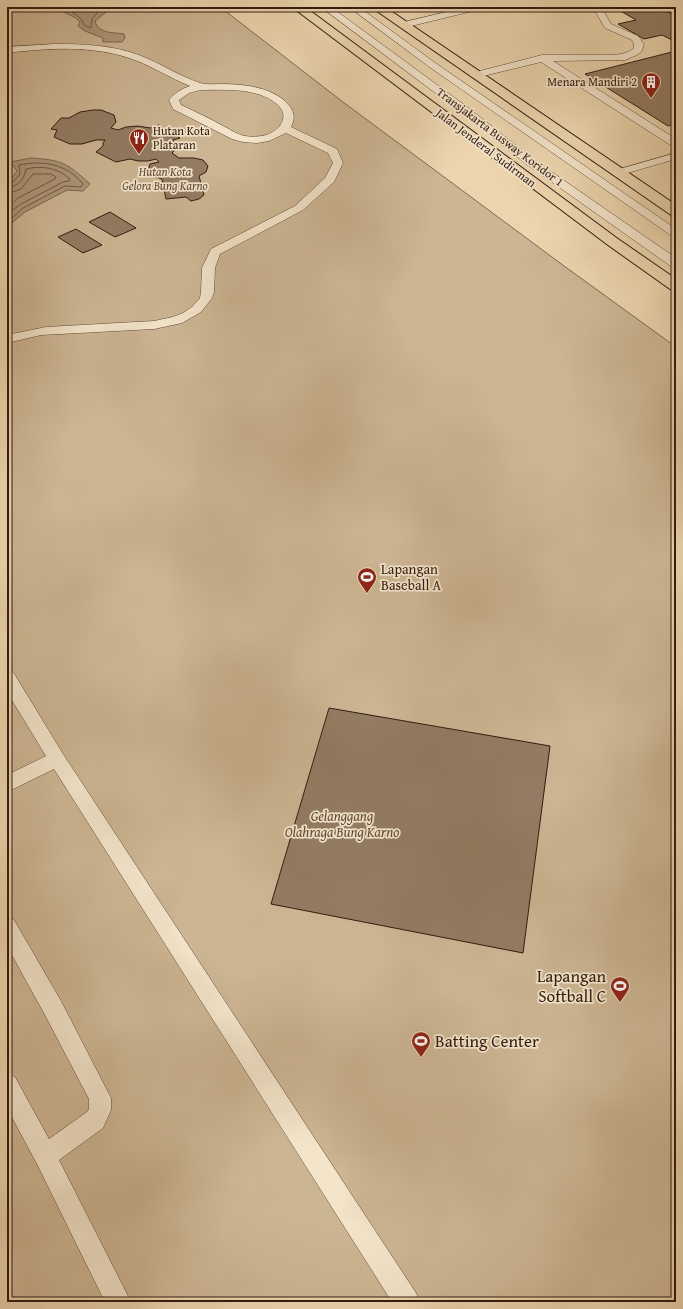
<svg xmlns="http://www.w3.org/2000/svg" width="683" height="1309" viewBox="0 0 683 1309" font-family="'Gentium Book Plus',serif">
<rect width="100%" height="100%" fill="#ecd5ae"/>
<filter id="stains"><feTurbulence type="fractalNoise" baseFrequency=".005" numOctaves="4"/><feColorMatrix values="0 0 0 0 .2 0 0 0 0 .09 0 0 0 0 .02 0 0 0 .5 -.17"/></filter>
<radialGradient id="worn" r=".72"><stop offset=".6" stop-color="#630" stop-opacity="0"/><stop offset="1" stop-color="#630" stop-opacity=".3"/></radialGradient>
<polygon fill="#ccb593" stroke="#7f6852" points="7,7 220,7 343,102 560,263 676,347 676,1302 7,1302"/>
<g fill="#ad9679" stroke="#7c654f">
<path d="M65,7H106V12L95,21C98,34 113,32 124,34L125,38L122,42H103V38L85,31L78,26L80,22L76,18L62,11Z"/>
<path d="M31,158C62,160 67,163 90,184L83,191L67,190L25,212L13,222L7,223V179L12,178L17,171L10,162Z"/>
</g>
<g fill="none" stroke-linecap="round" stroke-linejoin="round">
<g stroke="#705845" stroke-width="1">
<path d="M68,7C71,15 81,14 84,25L91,28L92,19L102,7"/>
<path d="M7,183L14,181L20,174L19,165C44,160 67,164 83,184L81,187L65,186L23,208L12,218L7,219"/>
<path d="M7,188C18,186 24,180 26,169C42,165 58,168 70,179L69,181L63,182L21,204L7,214"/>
<polyline points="7,194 21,189 33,174 51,174 56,177 55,179 18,198 7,208"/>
</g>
</g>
<g fill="#937c63" stroke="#321b11">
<polygon points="614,7 659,7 676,16 676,42 662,35 644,39 618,24 636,20"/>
<polygon points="659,7 676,7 676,16"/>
<polygon points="676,51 676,124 668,126 585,74"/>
<polygon points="93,110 101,110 114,115 116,122 111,128 118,130 126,127 138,126 150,128 159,125 180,138 173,140 175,144 175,150 172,153 179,158 194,158 203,160 208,166 206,172 199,176 204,195 199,199 191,201 186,197 166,199 162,179 147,174 150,164 159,162 156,159 148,161 138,161 130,159 116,162 96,152 103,146 103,143 105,140 96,140 82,144 70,144 54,137 57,130 51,129 61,118 69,118 80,112"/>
<polygon points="110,212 136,228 115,237 89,222"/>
<polygon points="76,229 102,245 83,253 58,237"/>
<polygon points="329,708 550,746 523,953 271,904"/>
</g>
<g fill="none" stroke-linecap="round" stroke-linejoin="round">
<g stroke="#604a38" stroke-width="1">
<g id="service">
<polygon points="321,7 331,7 470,109 533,159 676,258 676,268 672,267 525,163 462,113"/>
<polygon points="349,7 359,7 434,62 676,229 676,238 672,236 428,66"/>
<polygon points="467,7 482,7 481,9 403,28 398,25 400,23"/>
<path d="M600,7H610L604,12L611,24L638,36L644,44L642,51L637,55L625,60L553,61L676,139V147L672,146L541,62L475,78L470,75L472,73L542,55H614C622,54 628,53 634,48V44L632,40L605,28L595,11Z"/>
<path d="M55,44C83,44 112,45 139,55C160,63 179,76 200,83C206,85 214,84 221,84C244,84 273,87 289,105C295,113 295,119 291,127L337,149L343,163L334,182L303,210L220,254L215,268L214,292L212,298L201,312L182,323L154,329L41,335L7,343V335L46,327L154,321L173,317L183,313L192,307L200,298L201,292L202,268L211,249L295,206L325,178L333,163L328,153L286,133L269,141L257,143L243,142L232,139L173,109L169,100C175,93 181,89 190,86C170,78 152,66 132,59C92,45 48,48 7,53V47ZM200,90C224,90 257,87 277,104C291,116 280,131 266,135C259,137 251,137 245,136C238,135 231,130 225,127C211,119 196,112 181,105L179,100L189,93Z"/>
<polygon points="676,153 676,159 617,176 612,173 613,171"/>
<polygon points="7,670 13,672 63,754 416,1293 420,1302 392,1302 54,769 7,792 7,775 46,756 7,692"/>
<polygon points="7,917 14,920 61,1001 111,1098 111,1110 103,1128 59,1160 131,1302 105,1302 37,1164 7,1108 7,1074 15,1077 49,1139 87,1112 89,1109 89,1099 45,1015 7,946"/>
</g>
</g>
<g stroke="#321b11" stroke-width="2">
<g id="primary">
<polygon points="292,7 305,7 618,239 676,279 676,291 670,289 608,245"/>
<polygon points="371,7 385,7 676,205 676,216 671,215"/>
</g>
</g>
<use href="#service" fill="#f3e4ca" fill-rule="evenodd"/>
<use href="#primary" fill="#ecd5ae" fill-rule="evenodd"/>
</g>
<defs>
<g id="building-pin" transform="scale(1)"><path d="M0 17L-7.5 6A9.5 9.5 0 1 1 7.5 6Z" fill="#8f2418" stroke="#f3e4ca"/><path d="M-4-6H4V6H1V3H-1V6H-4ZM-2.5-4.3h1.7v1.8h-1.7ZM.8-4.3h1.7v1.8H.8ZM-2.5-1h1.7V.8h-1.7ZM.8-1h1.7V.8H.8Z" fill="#fff"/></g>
<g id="restaurant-pin" transform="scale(1)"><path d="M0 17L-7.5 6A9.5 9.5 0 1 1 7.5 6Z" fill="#8f2418" stroke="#f3e4ca"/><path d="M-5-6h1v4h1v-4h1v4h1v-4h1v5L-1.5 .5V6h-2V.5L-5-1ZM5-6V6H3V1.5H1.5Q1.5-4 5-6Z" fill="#fff"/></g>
<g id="stadium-pin" transform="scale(1)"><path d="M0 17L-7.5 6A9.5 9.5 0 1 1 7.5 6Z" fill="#8f2418" stroke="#f3e4ca"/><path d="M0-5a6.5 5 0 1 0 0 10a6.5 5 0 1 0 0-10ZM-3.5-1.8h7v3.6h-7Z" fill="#fff"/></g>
</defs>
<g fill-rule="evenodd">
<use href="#building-pin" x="651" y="82"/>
<use href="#restaurant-pin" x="139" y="138"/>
<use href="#stadium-pin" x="367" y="577"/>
<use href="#stadium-pin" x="620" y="986"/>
<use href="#stadium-pin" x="421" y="1041"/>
</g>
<g text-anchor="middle" stroke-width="3.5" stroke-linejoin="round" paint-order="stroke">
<g font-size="12" fill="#321b11" stroke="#f3e4ca" text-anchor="end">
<text x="637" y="86">Menara Mandiri 2</text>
<text x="153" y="135" text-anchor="start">Hutan Kota<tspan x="153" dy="14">Plataran</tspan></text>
</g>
<g font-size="12" fill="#321b11" stroke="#f3e4ca">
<text transform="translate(500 137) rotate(37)" y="4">Transjakarta Busway Koridor 1</text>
<text transform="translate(486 148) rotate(37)" y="4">Jalan Jenderal Sudirman</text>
</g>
<g font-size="12" font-style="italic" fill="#604938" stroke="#f3e4ca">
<text x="165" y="176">Hutan Kota<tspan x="165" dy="14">Gelora Bung Karno</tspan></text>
</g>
<g font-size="14" fill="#321b11" stroke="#f3e4ca" text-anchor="start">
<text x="381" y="574">Lapangan<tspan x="381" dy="16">Baseball A</tspan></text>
</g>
<g font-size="14" font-style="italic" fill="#604938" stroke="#f3e4ca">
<text x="342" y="821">Gelanggang<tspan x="342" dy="16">Olahraga Bung Karno</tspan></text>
</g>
<g font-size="17" fill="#321b11" stroke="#f3e4ca" text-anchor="end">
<text x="606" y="982">Lapangan<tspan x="606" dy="20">Softball C</tspan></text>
<text x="435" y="1047" text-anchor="start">Batting Center</text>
</g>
</g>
<rect width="683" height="1309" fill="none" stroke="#ecd5ae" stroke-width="24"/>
<rect x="8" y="8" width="667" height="1293" fill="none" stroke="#321b11" stroke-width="2"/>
<rect x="12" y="12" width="659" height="1285" fill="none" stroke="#321b11"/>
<rect width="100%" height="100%" filter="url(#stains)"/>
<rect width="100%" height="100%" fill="url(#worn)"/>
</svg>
